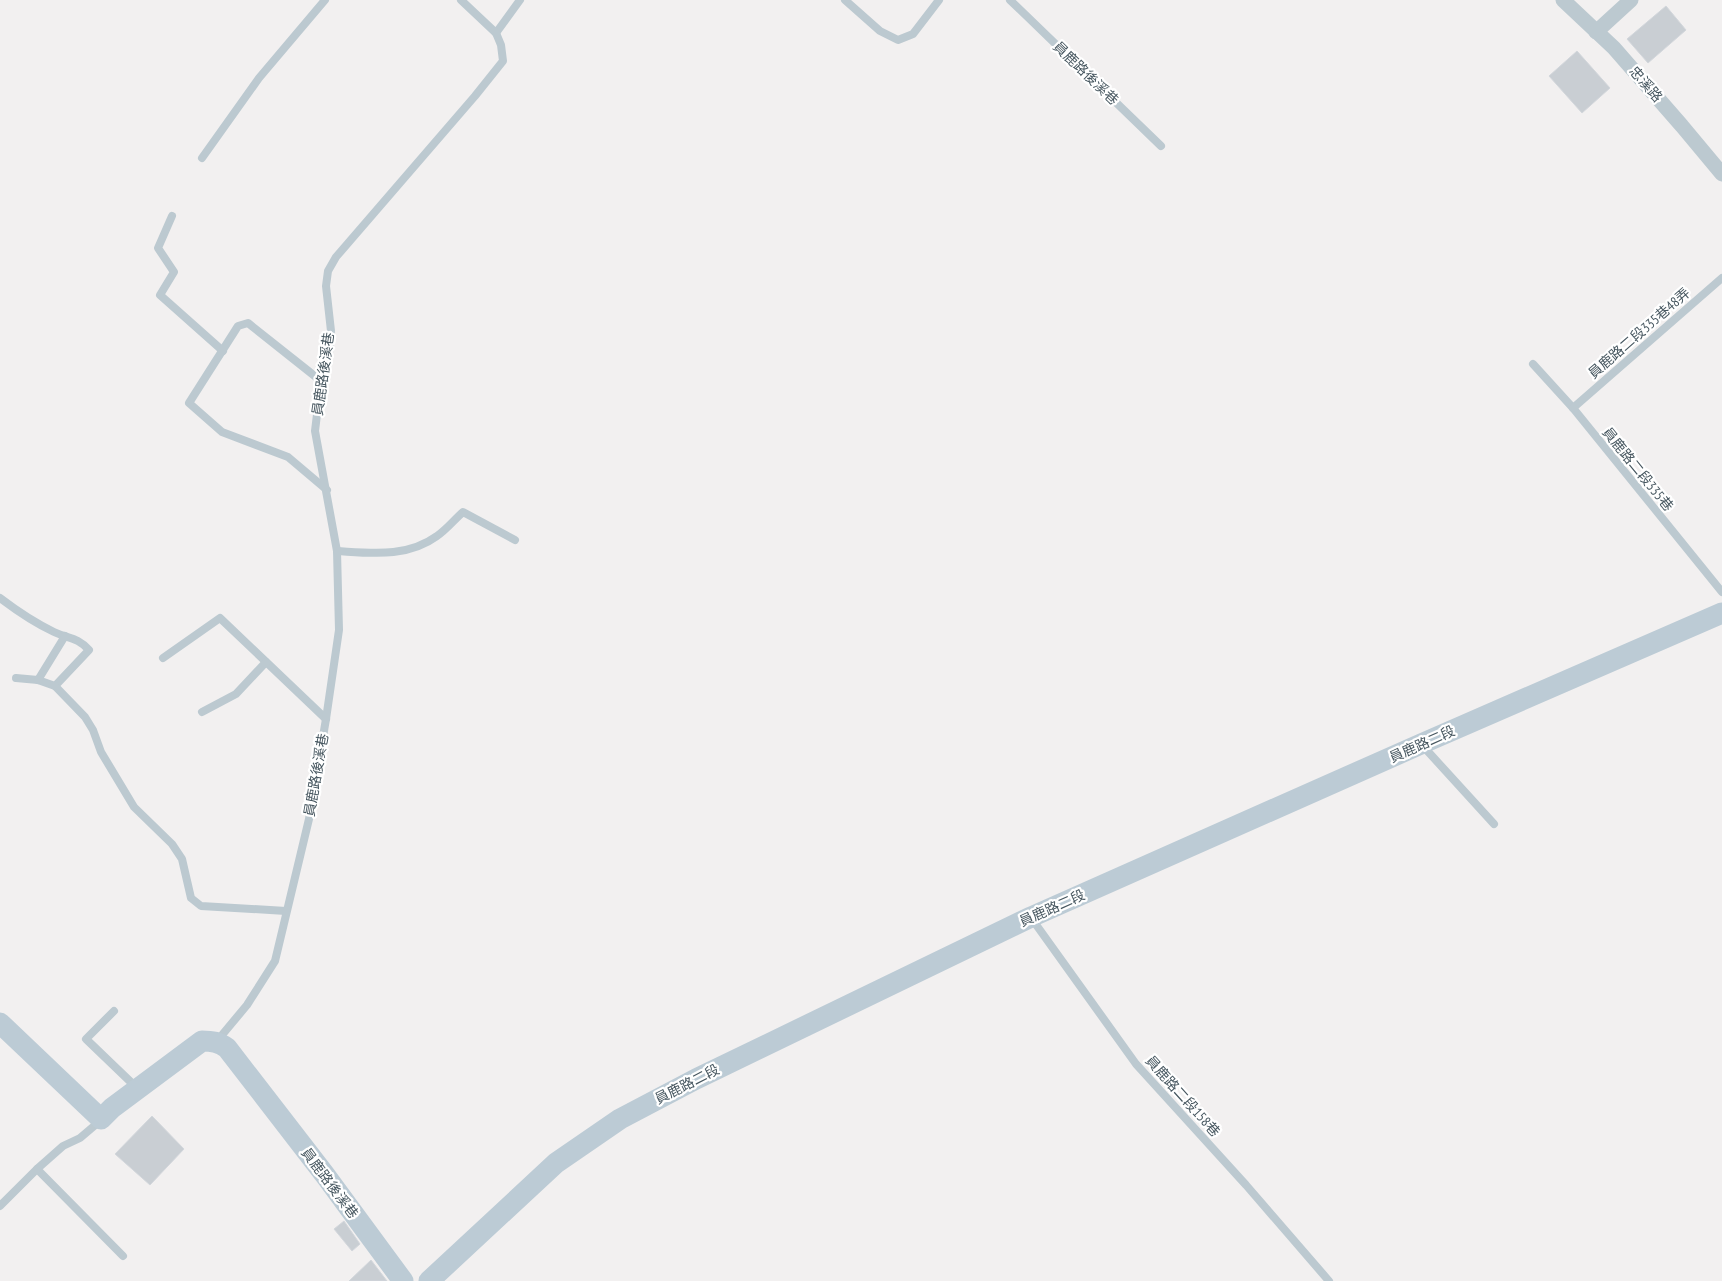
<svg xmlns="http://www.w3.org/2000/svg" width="1722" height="1281" viewBox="0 0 1722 1281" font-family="'PT Sans Narrow','Noto Sans TC',sans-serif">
<rect width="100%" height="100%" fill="#f2f0f0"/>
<g fill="#c9ced3" stroke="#d3d7dc">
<polygon points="1666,6 1686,30 1648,63 1627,39"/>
<polygon points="1577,51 1610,88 1582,113 1549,76"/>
<polygon points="152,1116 184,1149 150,1185 115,1154"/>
<polygon points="344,1221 360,1244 352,1251 334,1229"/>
<polygon points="371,1260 387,1281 349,1281"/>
</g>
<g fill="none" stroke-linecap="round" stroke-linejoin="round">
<g stroke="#bcc9d0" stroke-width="8">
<polyline points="845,0 880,31 898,40 913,34 939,0"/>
<polyline points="1010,0 1161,146"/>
<polyline points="496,33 520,0"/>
<polyline points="202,158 259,78 325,0"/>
<polyline points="172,216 158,248 174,272 160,295 223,351"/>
<polyline points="1533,364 1573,408 1722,592"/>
<polyline points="321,381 248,323 238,326 189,403 222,432 288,457 327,490"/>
<polyline points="1573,408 1722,278"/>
<path d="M337,551C371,553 407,558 437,536C446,530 454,520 463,512L515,540"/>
<path d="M0,598C17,611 35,623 54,632C69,639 77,637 89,650L55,686L85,717L93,730L101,752L134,807L172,844L182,859L191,898L201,906L286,911"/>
<polyline points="163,658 220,618 326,719"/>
<polyline points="16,678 38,680 55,686"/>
<polyline points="38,680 65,636"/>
<polyline points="202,712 236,694 266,662"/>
<polyline points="1422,745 1494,824"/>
<polyline points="1032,919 1136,1064 1246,1185 1329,1281"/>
<polyline points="114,1011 86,1039 137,1088"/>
<polyline points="217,1041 247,1005 275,961 309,819 326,719 339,630 337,551 315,431 321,381 329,353 331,331 326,286 328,271 336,257 475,96 503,61 501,45 496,33 461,0"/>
<polyline points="37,1169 123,1256"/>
<polyline points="0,1206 37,1169 63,1146 80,1138 100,1121"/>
</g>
<g stroke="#bcc9d0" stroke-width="15">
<polyline points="1563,0 1614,48 1682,126 1722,174"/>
<polyline points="1596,32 1631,0"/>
</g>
<g stroke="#bccbd5" stroke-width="21">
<path d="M0,1023L101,1119L112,1108L202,1041C212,1041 219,1042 227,1048L325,1175L403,1281"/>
<polyline points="429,1281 556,1163 620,1119 696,1079 1031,917 1421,744 1722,613"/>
</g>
</g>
<g text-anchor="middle" stroke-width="4.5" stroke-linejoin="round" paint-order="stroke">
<g font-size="14" fill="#46565f" stroke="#fff">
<text transform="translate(1086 73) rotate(44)" y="5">員鹿路後溪巷</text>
<text transform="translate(1646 84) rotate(49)" y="5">忠溪路</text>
<text transform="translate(1639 333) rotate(-41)" y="5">員鹿路二段335巷48弄</text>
<text transform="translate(323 374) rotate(-82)" y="5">員鹿路後溪巷</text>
<text transform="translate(1638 469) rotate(51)" y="5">員鹿路二段335巷</text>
<text transform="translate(1422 744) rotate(-24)" y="5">員鹿路二段</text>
<text transform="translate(316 775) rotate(-80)" y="5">員鹿路後溪巷</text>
<text transform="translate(1052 908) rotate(-24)" y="5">員鹿路二段</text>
<text transform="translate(687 1084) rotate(-27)" y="5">員鹿路二段</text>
<text transform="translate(1183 1096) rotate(48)" y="5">員鹿路二段158巷</text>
<text transform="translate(330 1183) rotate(53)" y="5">員鹿路後溪巷</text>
</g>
</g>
</svg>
